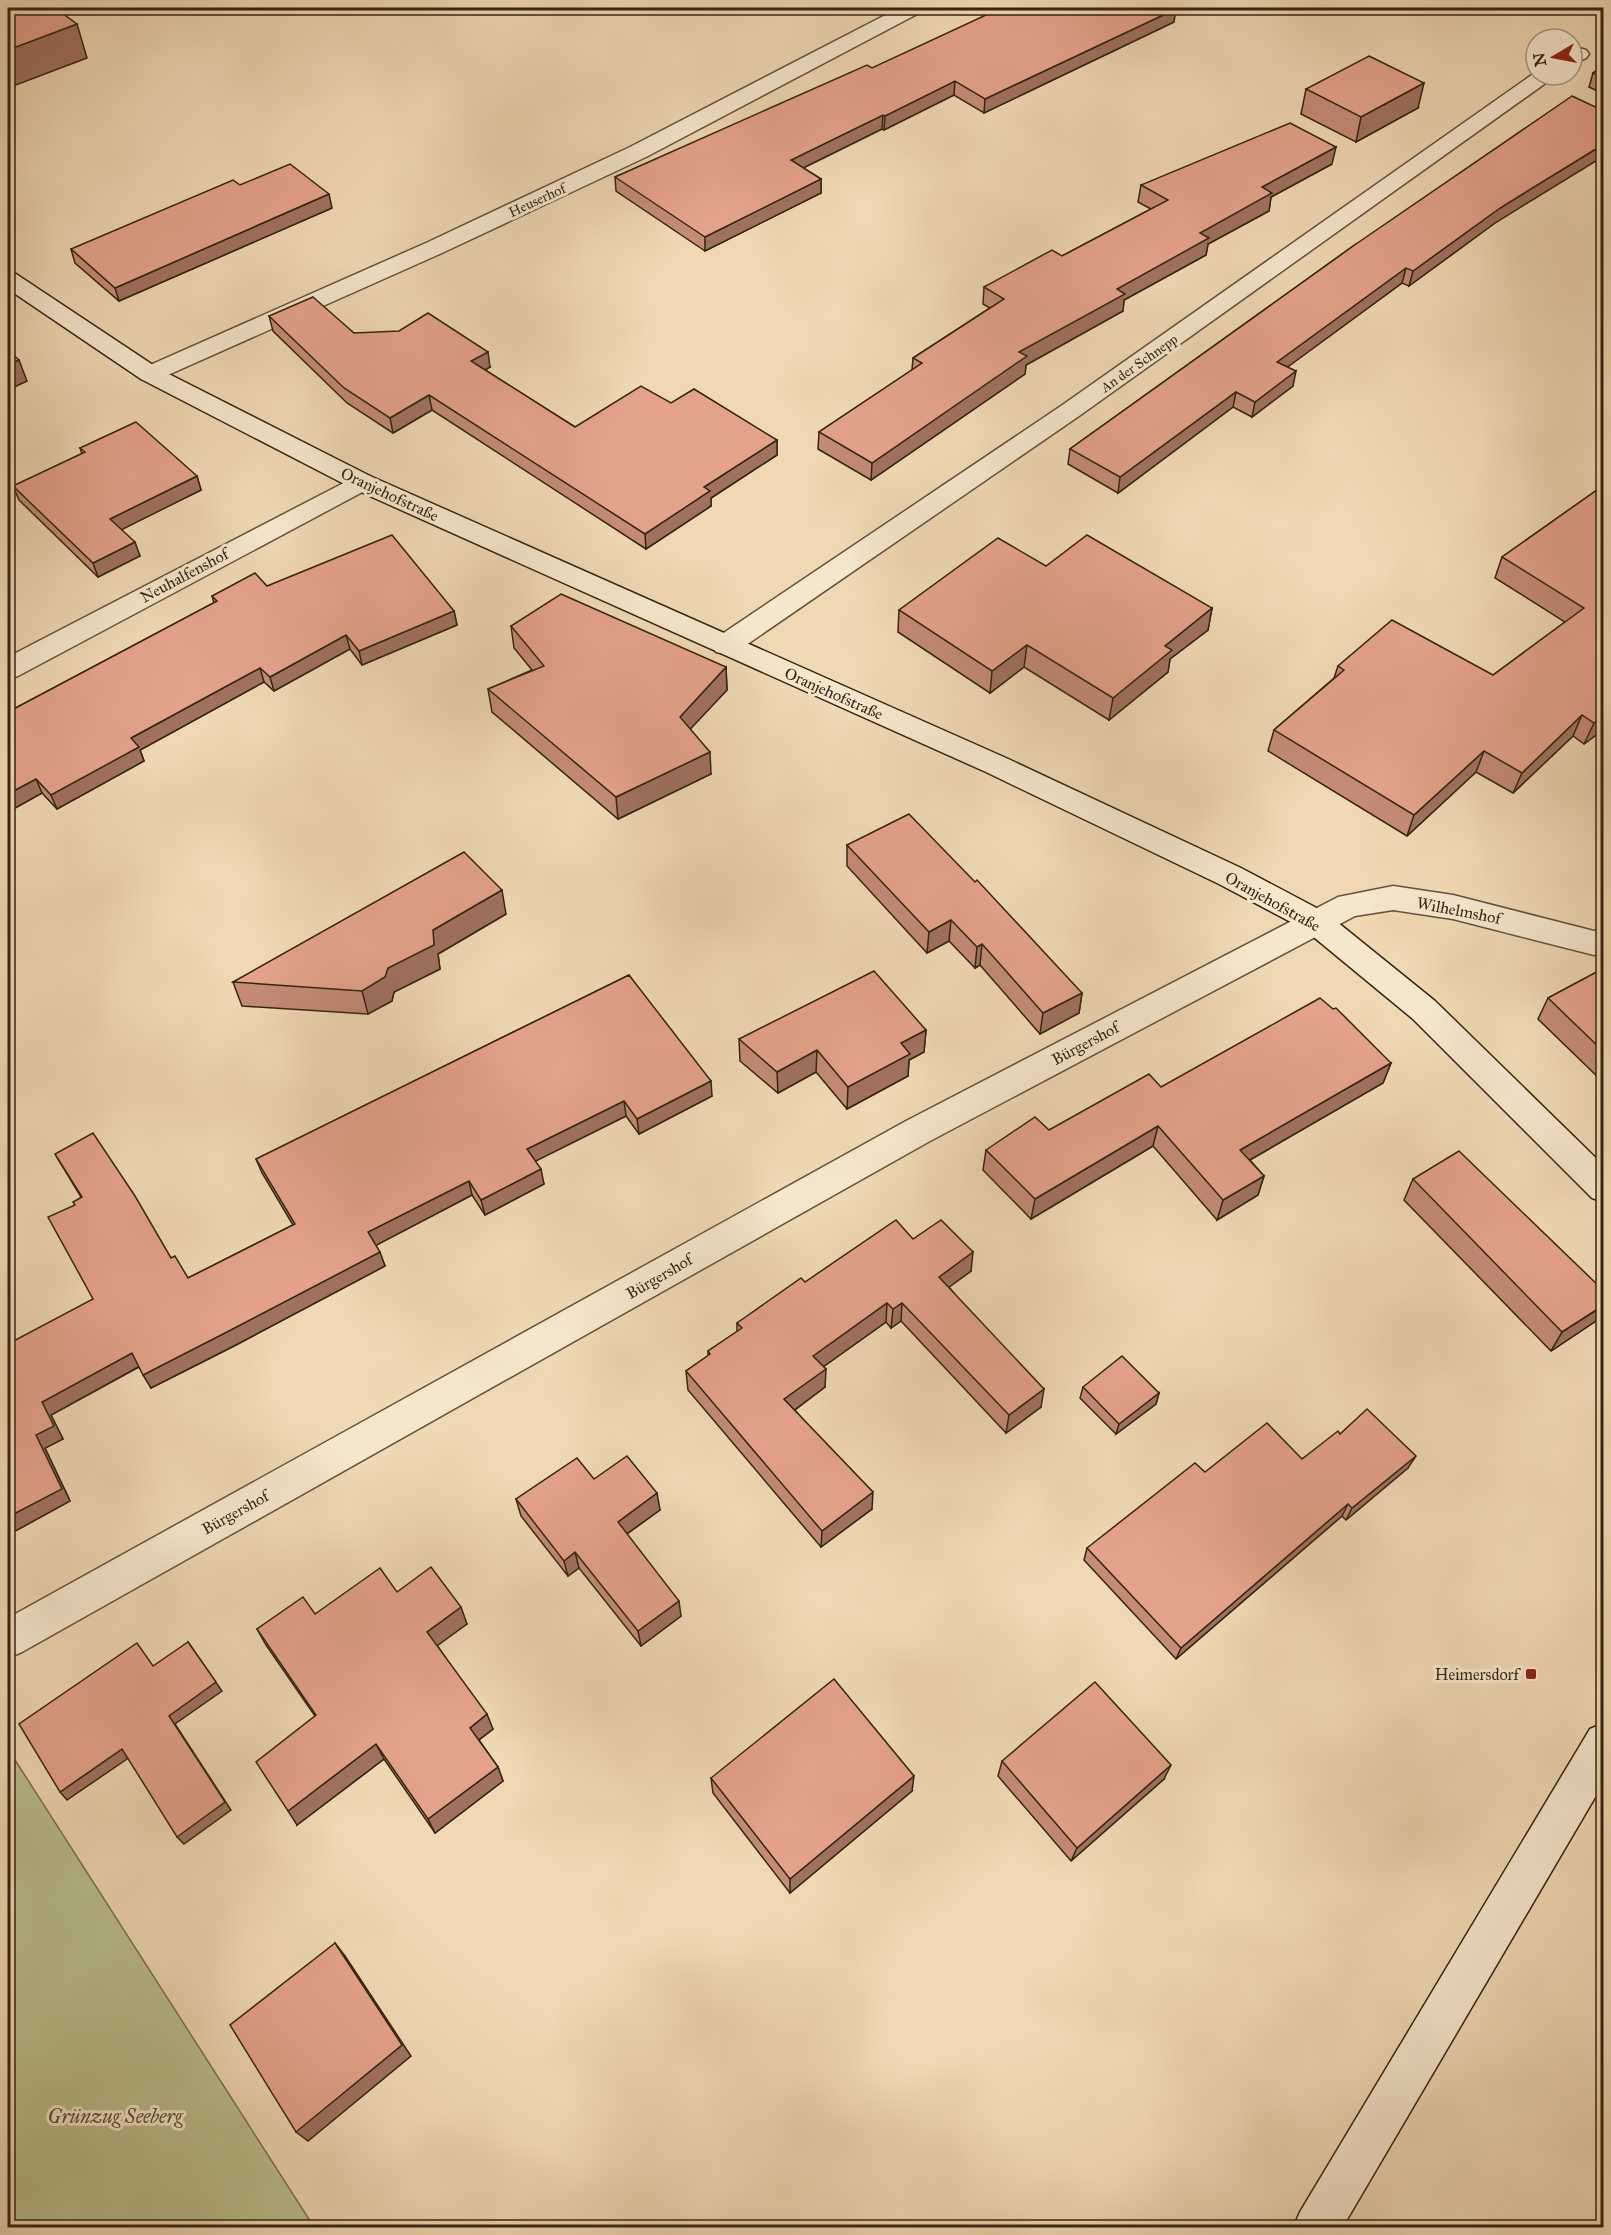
<svg xmlns="http://www.w3.org/2000/svg" width="1611" height="2235" viewBox="0 0 1611 2235" font-family="'IM FELL Great Primer',serif">
<rect width="100%" height="100%" fill="#efd8b3"/>
<filter id="stains"><feTurbulence type="fractalNoise" baseFrequency=".00333" numOctaves="4"/><feColorMatrix values="0 0 0 0 .2 0 0 0 0 .09 0 0 0 0 .02 0 0 0 .5 -.17"/></filter>
<radialGradient id="worn" r=".72"><stop offset=".6" stop-color="#630" stop-opacity="0"/><stop offset="1" stop-color="#630" stop-opacity=".3"/></radialGradient>
<polygon fill="#babe8c" stroke="#76724e" stroke-width="1.5" points="8,1749 314,2227 8,2227"/>
<g fill="none" stroke-linecap="round" stroke-linejoin="round">
<g stroke="#62523a" stroke-width="3">
<g id="street">
<polygon points="899,8 924,8 921,12 646,157 442,253 159,379 150,381 141,379 138,374 141,369 426,243 630,147"/>
<polygon points="1579,48 1586,50 1589,54 1586,58 1572,64 1572,49"/>
<polygon points="1536,72 1536,75 1557,75 1079,416 736,652 726,654 716,652 712,645 716,638 1061,406"/>
<polygon points="361,474 370,476 374,482 370,488 18,676 8,679 8,657"/>
<polygon points="1393,886 1453,895 1594,931 1604,929 1604,953 1594,955 1453,919 1393,910 1355,916 930,1141 22,1652 8,1658 8,1618 906,1121 1338,897"/>
</g>
</g>
<g stroke="#332511" stroke-width="3">
<g id="secondary">
<polygon points="8,272 16,274 159,369 370,476 1006,758 1241,868 1326,913 1435,1001 1604,1166 1604,1202 1592,1198 1413,1019 1304,929 1219,884 986,772 352,488 141,379 8,289"/>
<polygon points="1604,1723 1604,1782 1342,2228 1293,2228 1300,2212 1590,1729"/>
</g>
</g>
<use href="#street" fill="#f5e6ce" fill-rule="evenodd"/>
<use href="#secondary" fill="#f5e6ce" fill-rule="evenodd"/>
</g>
<g fill="#c48b77" stroke="#332511" stroke-width="1.5">
<polygon points="1174,22 984,113 954,95 884,130 882,129 803,168 821,179 821,193 705,251 616,191 615,177 872,68"/>
<polygon points="1604,66 1604,94 1589,87 1593,73"/>
<polygon points="1306,89 1418,108 1356,142 1301,114"/>
<polygon points="1332,164 1271,197 1269,211 1208,244 1206,255 1124,300 1123,311 1026,365 1025,374 871,480 818,449 819,432 912,370 913,358 990,308 983,304 984,287 1062,256 1151,209 1138,202 1141,185"/>
<polygon points="332,208 119,301 75,263 71,249"/>
<polygon points="1495,223 1409,286 1402,283 1287,367 1293,386 1252,417 1233,407 1118,493 1068,464 1070,449 1356,244"/>
<polygon points="269,316 354,333 490,367 485,370 575,427 671,403 777,440 777,455 711,498 711,506 646,549 432,410 393,433 347,403 273,331"/>
<polygon points="80,448 197,476 201,490 121,529 140,556 98,577 19,500 13,486 82,454"/>
<polygon points="1604,485 1604,729 1584,744 1573,736 1513,793 1476,772 1407,836 1268,751 1274,730 1334,678 1338,666 1493,675 1565,622 1495,578 1502,557"/>
<polygon points="1046,566 1212,608 1208,630 1170,659 1168,672 1109,720 1024,667 990,693 898,632 899,610"/>
<polygon points="267,586 454,611 457,625 362,665 350,649 274,691 264,682 140,750 144,761 57,809 42,793 8,812 8,712 214,603 212,596"/>
<polygon points="511,626 726,667 727,690 690,729 711,774 618,819 492,712 488,689 532,670 514,648"/>
<polygon points="847,845 1082,993 1079,1013 1040,1034 980,965 975,968 949,941 927,953 847,866"/>
<polygon points="506,914 438,954 440,969 394,992 392,1001 368,1014 242,1006 233,982"/>
<polygon points="1604,968 1604,1083 1538,1019 1548,998"/>
<polygon points="629,975 712,1096 639,1134 626,1116 535,1161 544,1184 485,1215 472,1195 376,1245 385,1266 234,1346 151,1388 139,1367 51,1415 63,1439 45,1448 70,1501 8,1535 93,1299 75,1205 81,1197 55,1154 171,1258 188,1278 293,1225 262,1173 256,1159"/>
<polygon points="926,1030 924,1052 909,1060 908,1076 847,1109 816,1072 778,1093 740,1061 739,1039"/>
<polygon points="1391,1063 1383,1083 1250,1160 1264,1176 1258,1195 1217,1220 1153,1146 1031,1219 983,1170 986,1150 1049,1130 1161,1087"/>
<polygon points="1413,1179 1599,1319 1551,1351 1404,1200"/>
<polygon points="913,1239 971,1271 949,1287 1041,1407 1006,1433 901,1321 891,1328 886,1322 823,1367 825,1387 795,1410 872,1509 821,1547 688,1390 686,1371 708,1356 708,1351 737,1332 737,1323 805,1282"/>
<polygon points="1083,1387 1159,1393 1156,1404 1116,1434 1080,1398"/>
<polygon points="1340,1434 1408,1468 1346,1520 1342,1516 1176,1659 1084,1560 1087,1548 1302,1459"/>
<polygon points="594,1479 660,1510 627,1534 681,1616 641,1646 579,1568 568,1576 521,1516 516,1499"/>
<polygon points="397,1592 467,1624 437,1645 493,1729 479,1740 498,1767 503,1781 435,1833 384,1759 297,1825 315,1716 266,1645 257,1629 315,1614"/>
<polygon points="1002,1761 1164,1779 1071,1861 998,1776"/>
<polygon points="711,1778 912,1791 790,1893 713,1793"/>
</g>
<g fill="#a07161" stroke="#332511" stroke-width="1.5">
<polygon points="1176,9 1174,22 984,113 985,99"/>
<polygon points="77,24 87,58 8,88 8,50"/>
<polygon points="955,81 954,95 884,130 885,116"/>
<polygon points="1424,83 1418,108 1356,142 1361,117"/>
<polygon points="883,115 882,129 791,174 791,160"/>
<polygon points="1604,144 1604,156 1495,223 1409,286 1413,271 1500,208"/>
<polygon points="1336,147 1332,164 1271,197 1269,211 1208,244 1206,255 1124,300 1123,311 1026,365 1025,374 871,480 872,463 1019,352 1117,289 1200,233 1262,187"/>
<polygon points="821,179 821,193 705,251 705,237"/>
<polygon points="329,194 332,208 119,301 115,288"/>
<polygon points="1406,268 1402,283 1274,377 1277,362"/>
<polygon points="488,352 490,367 474,376 471,361"/>
<polygon points="19,360 27,381 8,390 8,365"/>
<polygon points="1296,371 1293,386 1252,417 1255,402"/>
<polygon points="1236,392 1233,407 1118,493 1120,477"/>
<polygon points="429,395 432,410 393,433 390,418"/>
<polygon points="777,440 777,455 711,498 711,506 646,549 645,534 704,487"/>
<polygon points="197,476 201,490 115,533 110,519"/>
<polygon points="135,542 140,556 98,577 93,563"/>
<polygon points="1212,608 1208,630 1170,659 1168,672 1109,720 1113,698 1165,646"/>
<polygon points="454,611 457,625 362,665 359,651"/>
<polygon points="346,635 350,649 274,691 270,677"/>
<polygon points="1027,645 1024,667 990,693 992,671"/>
<polygon points="1604,659 1604,673 1597,664"/>
<polygon points="726,667 727,690 681,739 680,717"/>
<polygon points="260,668 264,682 140,750 144,761 57,809 51,795 131,738"/>
<polygon points="1582,715 1573,736 1513,793 1522,773"/>
<polygon points="1604,715 1604,729 1584,744 1594,723"/>
<polygon points="1484,751 1476,772 1407,836 1414,815"/>
<polygon points="710,752 711,774 618,819 616,797"/>
<polygon points="36,779 42,793 8,812 8,794"/>
<polygon points="502,890 506,914 438,954 440,969 394,992 392,1001 368,1014 362,991 433,930"/>
<polygon points="951,920 949,941 927,953 929,932"/>
<polygon points="982,944 980,965 975,968 977,947"/>
<polygon points="1082,993 1079,1013 1040,1034 1043,1013"/>
<polygon points="926,1030 924,1052 909,1060 908,1076 847,1109 848,1087 901,1043"/>
<polygon points="817,1050 816,1072 778,1093 777,1072"/>
<polygon points="1391,1063 1383,1083 1234,1169 1240,1150"/>
<polygon points="711,1081 712,1096 639,1134 637,1119"/>
<polygon points="624,1101 626,1116 530,1164 527,1149"/>
<polygon points="1158,1126 1153,1146 1031,1219 1035,1199"/>
<polygon points="541,1169 544,1184 485,1215 481,1200"/>
<polygon points="1264,1176 1258,1195 1217,1220 1223,1200"/>
<polygon points="469,1181 472,1195 373,1247 368,1232"/>
<polygon points="380,1252 385,1266 234,1346 151,1388 143,1375"/>
<polygon points="973,1252 971,1271 937,1296 939,1277"/>
<polygon points="887,1303 886,1322 813,1374 813,1356"/>
<polygon points="902,1303 901,1321 891,1328 893,1309"/>
<polygon points="1604,1305 1604,1312 1599,1319 1551,1351 1562,1332"/>
<polygon points="132,1353 140,1366 51,1415 63,1439 45,1448 70,1501 8,1535 8,1517 42,1402"/>
<polygon points="826,1369 825,1387 785,1417 784,1399"/>
<polygon points="1044,1389 1041,1407 1006,1433 1009,1415"/>
<polygon points="1159,1393 1156,1404 1116,1434 1119,1424"/>
<polygon points="1416,1456 1408,1468 1346,1520 1352,1508"/>
<polygon points="873,1492 872,1509 821,1547 822,1531"/>
<polygon points="657,1493 660,1510 621,1538 618,1522"/>
<polygon points="1348,1504 1342,1516 1176,1659 1181,1648"/>
<polygon points="575,1552 579,1568 568,1576 564,1561"/>
<polygon points="679,1601 681,1616 641,1646 638,1631"/>
<polygon points="461,1607 467,1624 434,1648 427,1632"/>
<polygon points="188,1642 222,1691 175,1724 231,1810 184,1844 177,1837 169,1716"/>
<polygon points="487,1714 493,1729 476,1742 470,1728"/>
<polygon points="376,1744 384,1759 297,1825 288,1811"/>
<polygon points="122,1749 130,1757 67,1800 60,1792"/>
<polygon points="1171,1765 1164,1779 1071,1861 1077,1848"/>
<polygon points="498,1767 503,1781 435,1833 428,1819"/>
<polygon points="914,1776 912,1791 790,1893 790,1879"/>
<polygon points="335,1943 345,1956 411,2056 308,2141 296,2132"/>
</g>
<g fill="#e4a28a" stroke="#332511" stroke-width="1.5">
<polygon points="8,8 55,8 77,24 8,50"/>
<polygon points="1001,8 1174,8 1176,9 985,99 955,81 885,116 883,115 791,160 821,179 705,237 615,177 867,65 872,68"/>
<polygon points="1369,56 1424,83 1361,117 1306,89"/>
<polygon points="1604,66 1604,78 1593,73"/>
<polygon points="1572,96 1604,111 1604,144 1500,208 1413,271 1406,268 1277,362 1296,371 1255,402 1236,392 1120,477 1070,449 1356,244"/>
<polygon points="1290,123 1336,147 1262,187 1272,193 1200,233 1209,238 1117,289 1125,294 1019,352 1027,356 872,463 819,432 922,363 913,358 1004,299 984,287 1052,250 1062,256 1168,200 1141,185"/>
<polygon points="290,164 329,194 115,288 71,249 233,180 240,185"/>
<polygon points="313,297 354,333 399,331 428,313 488,352 471,361 575,427 641,386 671,403 694,389 777,440 704,487 710,491 645,534 429,395 390,418 344,388 269,316"/>
<polygon points="8,350 19,360 8,365"/>
<polygon points="136,422 197,476 110,519 135,542 93,563 13,486 85,452 80,448"/>
<polygon points="1604,485 1604,659 1597,664 1604,668 1604,715 1594,723 1582,715 1522,773 1484,751 1414,815 1274,730 1344,670 1338,666 1392,620 1493,675 1584,608 1502,557"/>
<polygon points="392,535 454,611 359,651 346,635 270,677 260,668 131,738 139,747 51,795 36,779 8,794 8,712 217,601 212,596 255,573 267,586"/>
<polygon points="1087,535 1212,608 1165,646 1172,650 1113,698 1027,645 992,671 899,610 998,538 1046,566"/>
<polygon points="561,594 726,667 680,717 710,752 616,797 488,689 544,666 511,626"/>
<polygon points="909,814 975,882 977,880 1082,993 1043,1013 982,944 977,947 951,920 929,932 847,845"/>
<polygon points="464,852 502,890 433,930 434,945 388,968 385,977 362,991 233,982"/>
<polygon points="1604,968 1604,1052 1548,998"/>
<polygon points="874,971 926,1030 901,1043 910,1054 848,1087 817,1050 777,1072 739,1039"/>
<polygon points="629,975 711,1081 637,1119 624,1101 527,1149 541,1169 481,1200 469,1181 368,1232 380,1252 227,1332 143,1375 132,1353 42,1402 54,1426 36,1435 62,1489 8,1517 8,1344 93,1299 48,1217 75,1205 73,1202 82,1197 55,1154 93,1133 135,1196 171,1258 175,1256 188,1278 295,1224 256,1159"/>
<polygon points="1320,998 1333,1009 1336,1008 1391,1063 1240,1150 1264,1176 1223,1200 1158,1126 1035,1199 986,1150 1035,1117 1049,1130 1149,1074 1161,1087"/>
<polygon points="1459,1151 1604,1291 1604,1305 1562,1332 1413,1179"/>
<polygon points="896,1220 913,1239 941,1220 973,1252 939,1277 1044,1389 1009,1415 902,1303 893,1309 887,1303 813,1356 826,1369 784,1399 873,1492 822,1531 686,1371 710,1354 708,1351 742,1328 737,1323 801,1278 805,1282"/>
<polygon points="1122,1356 1159,1393 1119,1424 1083,1387"/>
<polygon points="1367,1409 1416,1456 1352,1508 1348,1504 1181,1648 1087,1548 1195,1463 1205,1472 1267,1423 1302,1459 1338,1431 1340,1434"/>
<polygon points="627,1456 657,1493 618,1522 679,1601 638,1631 575,1552 564,1561 516,1499 577,1458 594,1479"/>
<polygon points="431,1567 461,1607 427,1632 487,1714 470,1728 498,1767 428,1819 376,1744 288,1811 256,1762 316,1715 257,1629 303,1597 315,1614 380,1568 397,1592"/>
<polygon points="188,1642 216,1682 169,1716 225,1802 177,1837 122,1749 60,1792 19,1724 137,1643 153,1666"/>
<polygon points="834,1679 914,1776 790,1879 711,1778"/>
<polygon points="1095,1682 1171,1765 1077,1848 1002,1761"/>
<polygon points="335,1943 402,2045 296,2132 230,2025"/>
</g>
<rect fill="#8f2418" stroke="#f5e6ce" stroke-width="2" x="1525" y="1668" width="12" height="12" rx="3"/>
<g text-anchor="middle" stroke-width="6" stroke-linejoin="round" paint-order="stroke">
<g font-size="14" fill="#332511" stroke="#f5e6ce">
<text transform="translate(537 200) rotate(-25)" y="5">Heuserhof</text>
<text transform="translate(1139 363) rotate(-35)" y="5">An der Schnepp</text>
</g>
<g font-size="16" fill="#332511" stroke="#f5e6ce">
<text transform="translate(390 494) rotate(25)" y="6">Oranjehofstraße</text>
<text transform="translate(184 575) rotate(-28)" y="6">Neuhalfenshof</text>
<text transform="translate(834 693) rotate(24)" y="6">Oranjehofstraße</text>
<text transform="translate(1273 901) rotate(29)" y="6">Oranjehofstraße</text>
<text transform="translate(1459 910) rotate(11)" y="6">Wilhelmshof</text>
<text transform="translate(1085 1043) rotate(-28)" y="6">Bürgershof</text>
<text transform="translate(659 1276) rotate(-30)" y="6">Bürgershof</text>
<text transform="translate(235 1512) rotate(-29)" y="6">Bürgershof</text>
</g>
<g font-size="16" fill="#332511" stroke="#f5e6ce" text-anchor="end">
<text x="1519" y="1680">Heimersdorf</text>
</g>
<g font-size="20" font-style="italic" fill="#554b30" stroke="#f5e6ce">
<text x="115" y="2123">Grünzug Seeberg</text>
</g>
</g>
<rect width="1611" height="2235" fill="none" stroke="#efd8b3" stroke-width="30"/>
<rect x="9" y="9" width="1593" height="2217" fill="none" stroke="#332511" stroke-width="3"/>
<rect x="15" y="15" width="1581" height="2205" fill="none" stroke="#332511" stroke-width="1.5"/>
<g transform="translate(1554 57) rotate(260)"><circle r="28" fill="#f5e6ce" stroke="#a79982" stroke-width="1.5"/>
<path d="M0-4.5L10 22L0 15L-10 22Z" fill="#8f2418"/>
<text y="-9" font-size="16" font-weight="bold" text-anchor="middle" fill="#332511">N</text>
</g>
<rect width="100%" height="100%" filter="url(#stains)"/>
<rect width="100%" height="100%" fill="url(#worn)"/>
</svg>
